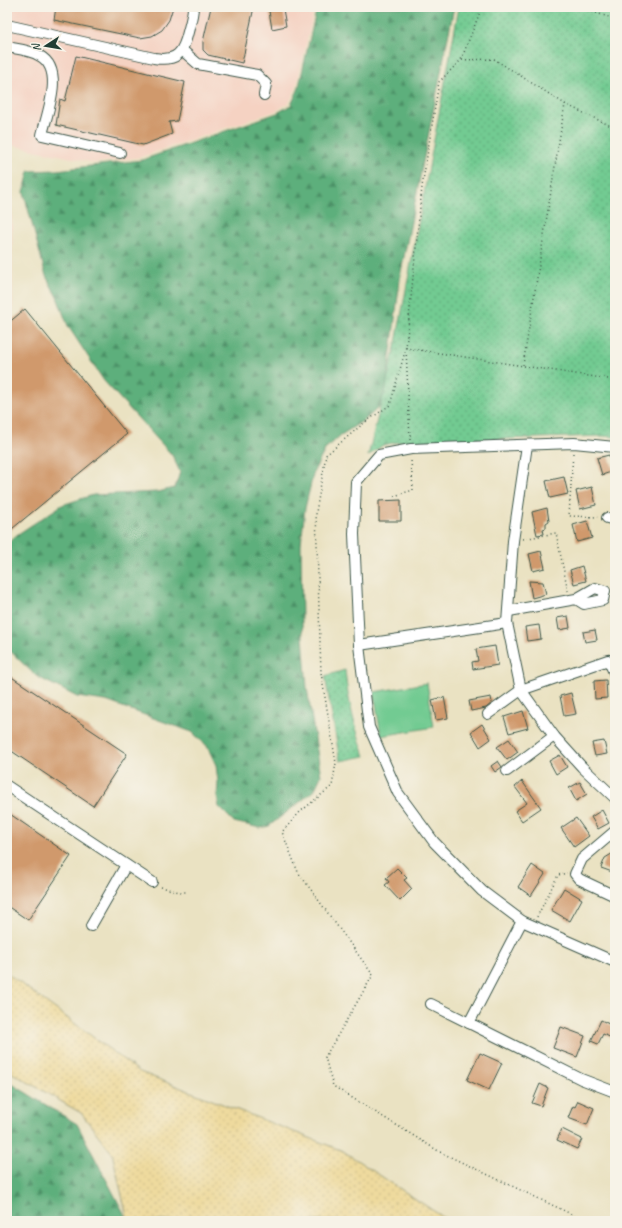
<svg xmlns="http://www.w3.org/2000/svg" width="622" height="1228" viewBox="0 0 622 1228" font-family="Caveat,sans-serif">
<defs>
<pattern id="grass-dots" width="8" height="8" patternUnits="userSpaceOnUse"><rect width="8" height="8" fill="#72cb92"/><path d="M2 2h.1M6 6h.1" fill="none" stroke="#5da678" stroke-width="1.8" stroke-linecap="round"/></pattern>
<pattern id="forest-firs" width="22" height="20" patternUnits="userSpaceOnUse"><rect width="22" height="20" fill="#5daf7c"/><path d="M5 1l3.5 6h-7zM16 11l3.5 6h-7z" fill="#4c9066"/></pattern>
<pattern id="sand-dots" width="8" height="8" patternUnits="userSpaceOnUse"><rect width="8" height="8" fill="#eeda9e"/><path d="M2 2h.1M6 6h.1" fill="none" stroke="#ccbc89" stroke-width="1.8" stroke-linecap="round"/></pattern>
</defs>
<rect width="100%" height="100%" fill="#f7f3e8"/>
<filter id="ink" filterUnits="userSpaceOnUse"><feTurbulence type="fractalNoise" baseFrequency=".025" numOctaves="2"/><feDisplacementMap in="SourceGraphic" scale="8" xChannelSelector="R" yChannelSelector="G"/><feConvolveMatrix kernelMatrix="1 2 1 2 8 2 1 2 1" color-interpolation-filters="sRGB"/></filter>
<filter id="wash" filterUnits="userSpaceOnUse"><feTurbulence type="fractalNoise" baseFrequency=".012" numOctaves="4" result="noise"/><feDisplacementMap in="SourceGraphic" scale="16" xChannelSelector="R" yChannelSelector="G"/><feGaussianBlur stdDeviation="0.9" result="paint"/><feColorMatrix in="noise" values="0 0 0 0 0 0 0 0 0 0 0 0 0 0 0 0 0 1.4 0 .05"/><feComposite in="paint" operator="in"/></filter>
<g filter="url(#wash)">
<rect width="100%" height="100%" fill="#eae2c2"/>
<polygon fill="#f5d2c2" points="7,7 315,7 296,89 289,103 276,111 141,157 114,161 95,163 11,145 13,318 7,325"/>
<g fill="url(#grass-dots)" stroke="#488463">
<polygon points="459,7 615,7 615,437 603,436 398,442 383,445 368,456 396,343"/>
<path d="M345,670C348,702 355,727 365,756L340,761L325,676Z"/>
</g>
<g fill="url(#forest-firs)" stroke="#3e7658">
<polygon points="317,7 454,7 401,272 386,389 379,407 366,419 341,435 326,448 314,471 305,508 301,544 302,624 307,688 321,776 314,791 269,826 260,828 234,822 219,807 217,796 218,782 216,765 207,746 192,732 106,701 77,697 36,676 7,648 7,543 18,534 62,505 93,495 157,492 175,488 180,472 172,455 104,381 68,326 57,297 46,276 27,205 24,192 29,171 57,170 142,160 277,113 291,105 298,90"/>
<polygon points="7,1081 77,1124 128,1221 7,1221"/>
</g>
<polygon fill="url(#sand-dots)" stroke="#868c69" points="7,973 140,1072 343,1151 449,1221 128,1221 112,1153 81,1113 7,1070"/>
<polygon fill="#72cb92" stroke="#488463" points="427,683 434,727 381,736 374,692"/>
<g id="blocks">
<g fill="#d0996c">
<polygon points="56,7 173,7 169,20 162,30 152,36 140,38 54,20"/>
<polygon points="211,7 254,7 242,63 208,55 203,50 203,42"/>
<polygon points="283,9 286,26 272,29 269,11"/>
<polygon points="76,56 185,82 177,121 169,122 172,134 143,145 56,125 60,99 65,101"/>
<polygon points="25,309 127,434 7,533 7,324"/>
<polygon points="609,455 614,471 602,475 597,458"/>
<polygon points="564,477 568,494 550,498 546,481"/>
<polygon points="592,487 596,505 580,509 576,491"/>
<polygon points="401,500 401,521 379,521 379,501"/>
<polygon points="547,508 549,521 546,523 546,528 543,529 544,534 537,535 532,512"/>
<polygon points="587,521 592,538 577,542 573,525"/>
<polygon points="541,551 545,568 533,571 529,554"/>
<polygon points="582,566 586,581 574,584 570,570"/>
<polygon points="529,581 543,582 546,594 532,598"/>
<polygon points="568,616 570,628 559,630 557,618"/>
<polygon points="539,625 541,639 527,641 525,627"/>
<polygon points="595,630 597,640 585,642 583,632"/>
<polygon points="495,646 498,665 473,669 472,662 478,661 476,649"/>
<polygon points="7,674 127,754 93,806 7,748"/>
<polygon points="606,680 607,698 595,699 594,681"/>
<polygon points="571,693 576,714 564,716 560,696"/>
<polygon points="444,697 448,718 436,720 432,700"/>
<polygon points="491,697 492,703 486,708 471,711 469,701"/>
<polygon points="523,711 528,728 509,733 504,717"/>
<polygon points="482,724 491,739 480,747 471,732"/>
<polygon points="509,739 518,752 507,760 497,747"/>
<polygon points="604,741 607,754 595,756 592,743"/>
<polygon points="560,755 567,767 556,774 549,761"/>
<polygon points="498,761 502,767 495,772 491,766"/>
<polygon points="522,781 541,808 522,821 515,811 527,803 515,787"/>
<polygon points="580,782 587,794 576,801 569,788"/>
<polygon points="602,810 609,823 598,829 591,817"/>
<polygon points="7,812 71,856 28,920 7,906"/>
<polygon points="576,818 589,836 574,847 561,828"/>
<polygon points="615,852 615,873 601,868 605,858"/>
<polygon points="532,865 545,874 531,896 518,887"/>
<polygon points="397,868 407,878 404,880 412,889 400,901 385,885 389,882 386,878"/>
<polygon points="564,888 582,899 570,921 551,910"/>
<polygon points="601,1020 615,1027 615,1031 612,1038 603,1034 598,1044 591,1041"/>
<polygon points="561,1027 585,1036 577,1057 553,1048"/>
<polygon points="480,1053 502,1063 489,1090 467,1080"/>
<polygon points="540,1084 548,1088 541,1106 532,1103"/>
<polygon points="578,1101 594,1108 587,1125 568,1118 573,1106 575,1107"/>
<polygon points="562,1129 582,1139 577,1149 557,1140"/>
</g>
</g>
</g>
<g filter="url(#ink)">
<use href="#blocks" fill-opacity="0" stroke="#3d5649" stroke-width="1"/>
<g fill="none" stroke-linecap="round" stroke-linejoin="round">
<g stroke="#3d5649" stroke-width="12">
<g id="minor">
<path d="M7,25L154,58C177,62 183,53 188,32C190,24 193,15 193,7"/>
<path d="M7,47C18,49 31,50 40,56C65,70 47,112 42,135L120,153"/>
<polyline points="182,50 198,64 257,75 266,84 264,95"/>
<polyline points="527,445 513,541 507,623 521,690 554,736 582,767 615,798"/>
<polyline points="615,447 574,443 411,449 379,455 356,482 354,534 359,645 369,727 398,793 434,842 482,891 522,921 615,962"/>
<polyline points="607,518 615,520"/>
<polyline points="509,611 576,599 584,604 603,600 605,591 595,588 576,599"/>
<polyline points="359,645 507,623"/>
<polyline points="488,714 521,690 608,660 615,674"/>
<polyline points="507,771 554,736"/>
<polyline points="7,786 152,882"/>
<polyline points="615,831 582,859 575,874 579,879 615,896"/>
<polyline points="91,926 126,865"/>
<polyline points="431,1004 581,1079 615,1092"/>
<polyline points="469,1023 522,921"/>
</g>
</g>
<g stroke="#3d5649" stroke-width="1.5" stroke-dasharray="1 3" stroke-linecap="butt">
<polyline points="577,7 612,18 615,17"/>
<polyline points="462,60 494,59 565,104 615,128"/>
<polyline points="523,365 565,104"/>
<polyline points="410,440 406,348 422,187 439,82 461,60 482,7"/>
<polyline points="573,453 569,516 598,517"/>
<polyline points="394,496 413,490 411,460"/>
<polyline points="523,539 556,533 568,591"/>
<polyline points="161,887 179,892 188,892"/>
<polyline points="537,917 558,875 567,873"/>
<polyline points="581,1221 569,1213 440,1152 333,1086 325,1057 373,975 298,872 282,832 300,812 332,786 336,763 321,673 316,512 326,455 364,423 390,405 406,348 615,380"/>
</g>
<use href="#minor" stroke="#fff" stroke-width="10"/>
</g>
</g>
<rect width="622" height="1228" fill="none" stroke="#f7f3e8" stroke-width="24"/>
<g transform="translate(46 46) rotate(258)" stroke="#f7f3e8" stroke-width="3" paint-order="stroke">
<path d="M0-3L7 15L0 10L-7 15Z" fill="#1f3d34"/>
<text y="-6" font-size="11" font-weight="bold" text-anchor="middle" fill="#1f3d34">N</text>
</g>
</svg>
